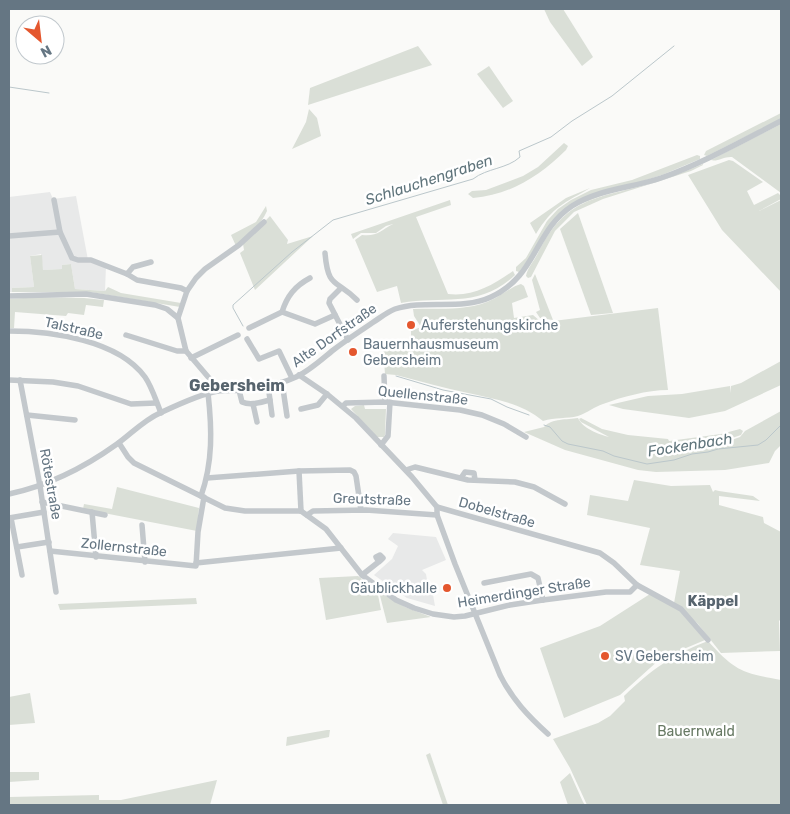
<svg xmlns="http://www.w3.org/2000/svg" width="790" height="814" viewBox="0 0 790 814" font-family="Rubik,sans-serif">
<rect width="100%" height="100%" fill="#fafaf8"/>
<g fill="#e8e9e9">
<polygon points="50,192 53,199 76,196 88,260 106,266 105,291 75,289 71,264 62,265 62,269 43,270 41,254 30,256 34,287 12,288 12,292 9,292 9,197"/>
<polygon points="393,533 436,537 446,560 422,570 426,574 427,580 432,589 435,606 407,598 374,575 392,559 398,546 388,539"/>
</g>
<g fill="#dadfd7">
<polygon points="544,9 563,9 593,57 582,66 550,22"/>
<polygon points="418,46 432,65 308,105 310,88"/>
<polygon points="489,66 513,101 503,108 477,74"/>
<polygon points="309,109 317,118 321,136 292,149 306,122"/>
<polygon points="781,113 781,119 707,156 704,155 706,151"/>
<path d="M781,124V193L732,157C725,156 717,162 711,160Z"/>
<path d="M564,143L568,146L566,150C540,176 510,195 473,198L468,194L472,191L486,190L523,176L538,167Z"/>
<polygon points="697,155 700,156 700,159 662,175 633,184 564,210 519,272 516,271 516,267 526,258 547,221 558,209 571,200 591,190 632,180"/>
<polygon points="729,160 733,161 763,182 747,191 754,205 778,193 781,196 781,199 759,211 781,200 781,292 722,230 688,175"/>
<path d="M703,164V165L691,171L603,199L574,212L555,231L531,277L528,278L526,276C527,269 534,261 538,253C566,197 595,199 649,184C667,179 685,171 703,164Z"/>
<path d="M590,188C565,203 553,206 536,234L530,223L566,198Z"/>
<path d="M450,200L451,205L416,217L448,294C473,297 493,285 513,271L515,275C479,309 444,295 401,303L397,286L377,292L355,240L362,235C377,237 381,230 393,224L386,226L376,233H361L353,239L351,234Z"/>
<path d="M266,206L267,211C261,225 248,236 236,246L231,235L256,222Z"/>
<polygon points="578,213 613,313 591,315 560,229"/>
<polygon points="270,216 288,240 287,244 313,236 255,290 240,253 244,250 243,244"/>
<polygon points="42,255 43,270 62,269 62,265 71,264 75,289 105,291 108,287 121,293 181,303 180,307 90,292 12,292 12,288 34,287 30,256"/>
<polygon points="535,274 553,320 540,318 536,312 540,310 532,280"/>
<path d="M521,284L524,286L528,297L512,303L514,318L533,315L540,321H553L658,308L668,390C647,390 622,397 603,404C594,407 587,413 578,416C567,419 555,417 543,421C522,403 494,399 468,393C444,388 420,381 396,375L385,374L383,348L398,349L399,344L411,338V331L421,327L414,316L413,309C437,308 464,311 487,302C498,298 512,286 521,284Z"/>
<polygon points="38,297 84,298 104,300 103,307 86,305 84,315 68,313 66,316 15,312 14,328 9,328 9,299"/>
<polygon points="781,361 781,385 725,411 689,418 623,409 609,405 648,396 682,394 730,386 731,393 731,386 741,383"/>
<polygon points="364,405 365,409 386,409 385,435 384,437 377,437 351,409 355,406"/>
<path d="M781,411V445L775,451L769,463L725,470L656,472L638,470L565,450L524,432L544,427C552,418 567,420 578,418C582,428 600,435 609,437L581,422L579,419L581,418L602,429L628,435L668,439L669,441L721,434L740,429L743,431L741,435L711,445L686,448L669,443L685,450L723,443L740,437L745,431Z"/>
<polygon points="634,480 671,486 710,485 713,492 715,490 719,491 753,496 760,501 719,496 719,505 763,517 764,523 781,532 781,619 779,621 780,651 721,653 698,624 674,603 680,571 640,565 650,528 587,515 590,495 628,501"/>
<polygon points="117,487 199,508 197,531 83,509 84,504 112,509"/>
<polygon points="358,576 377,590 381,610 326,620 319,578"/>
<polygon points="379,592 405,607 431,617 387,623"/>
<polygon points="650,594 678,608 705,640 660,659 620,695 564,718 540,648 600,626"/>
<polygon points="196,598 197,604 60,610 58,604"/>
<path d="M708,641C735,671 742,673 781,680V805H587L570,768L553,739L598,723L610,716L625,701L624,696C651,670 673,654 708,641Z"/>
<polygon points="30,693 35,723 9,725 9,697"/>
<polygon points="327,730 330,730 329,737 286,746 287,737"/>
<polygon points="430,753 448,805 443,805 426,755"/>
<polygon points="9,772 39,772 39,780 9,782"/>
<polygon points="570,773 583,802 585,805 568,805 560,782"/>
<polygon points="217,780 210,805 9,805 9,797 99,795 99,800 121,800"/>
</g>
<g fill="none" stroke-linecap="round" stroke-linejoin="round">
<g stroke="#bbc7cb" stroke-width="1">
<polyline points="9,87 49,93"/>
<path d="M243,326L233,308V305L292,252L333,220L473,179C487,168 507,169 520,157L519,151L551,137L572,121L612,96L674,46"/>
<polyline points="396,376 443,390 491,399 507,407 529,415"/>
<polyline points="544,425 550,427 562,441 568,444 603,451 614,456 647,464 674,460 692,454 708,452 718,449 758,445 766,440 781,425"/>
</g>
<g stroke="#c3c8cc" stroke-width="5.5">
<polyline points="54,200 60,232 72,258 78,260 91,260 127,274 137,280 181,288 187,291"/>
<polyline points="9,236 60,232"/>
<path d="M325,253C328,289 336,279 357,300"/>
<polyline points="127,274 133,267 151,262"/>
<polyline points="341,288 330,299 329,303 348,340"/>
<polyline points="9,296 86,294 155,305 167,309 178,318 186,351 215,385 217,391"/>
<polyline points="282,312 315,324 335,315"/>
<polyline points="178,318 187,291 196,278 205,269 239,245 264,222"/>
<path d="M249,328L282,312C287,296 295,286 310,278"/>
<path d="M9,331C51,331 118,340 145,377C152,387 156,401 161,413"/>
<polyline points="126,335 177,351 186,351"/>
<polyline points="247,339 259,359 279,351 292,378"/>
<polyline points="191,358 238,335"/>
<polyline points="299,375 327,394 356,418 412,477 437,507 600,553 614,563 637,585 681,609 708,640"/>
<polyline points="384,376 385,402"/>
<polyline points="9,380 53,382 78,386 131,404 156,403"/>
<polyline points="20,380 40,486 56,592"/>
<polyline points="282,382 287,416"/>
<path d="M239,390L242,402C251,406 261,402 270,400L268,385"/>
<polyline points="270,400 272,415"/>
<polyline points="253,404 257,422"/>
<polyline points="343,406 346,403 385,402 460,410 482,415 504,424 526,437"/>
<polyline points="301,409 318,405 327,394"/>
<polyline points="27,415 75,420"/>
<polyline points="119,443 128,457 134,463 225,508 245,511 301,511 326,529 362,575 396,600 414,608 433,614 454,617 465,616 510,605 543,600 606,592 630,592 637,585"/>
<polyline points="381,445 388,436 390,402"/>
<polyline points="406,470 415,467 468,480 515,482 534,487 565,504"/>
<polyline points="299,471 301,511"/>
<polyline points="207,478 299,471 350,470 354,472 356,476 361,510"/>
<polyline points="461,478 465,472 474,473 475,480"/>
<path d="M9,494C47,486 85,467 117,444C131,434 144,420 160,413C177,405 200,394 218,391C227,390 236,391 245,390C262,388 281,384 296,377C309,371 321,360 332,351C345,341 359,332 372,323C380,318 387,312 395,309C426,299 461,311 491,297C537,276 534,231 572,206C598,189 632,188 661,178C703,163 742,141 781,121"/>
<path d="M201,496C213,462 212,429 208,393"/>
<polyline points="42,502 105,515"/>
<path d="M437,507V515L455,564L500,675C512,699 528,716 548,734"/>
<polyline points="92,512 96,557"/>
<polyline points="307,515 313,511 366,510 437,515"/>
<polyline points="9,518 44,512"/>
<polyline points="11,518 22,575"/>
<polyline points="142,525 145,562"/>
<polyline points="17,547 49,542"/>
<polyline points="50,551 196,566 198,532 204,497"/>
<polyline points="196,563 341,548"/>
<polyline points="362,575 381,560 383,558 380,555 376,557 379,562"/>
<polyline points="484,583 531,574 538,578 543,600"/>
</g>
</g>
<g fill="#e4572e" stroke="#fff" stroke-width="2">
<circle cx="411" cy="325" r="5"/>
<circle cx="353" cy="352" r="5"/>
<circle cx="447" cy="588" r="5"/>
<circle cx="605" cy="656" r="5"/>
</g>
<g text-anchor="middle" stroke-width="5" stroke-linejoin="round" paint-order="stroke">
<g font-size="14" fill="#657683" stroke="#fff" text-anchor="start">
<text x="421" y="330">Auferstehungskirche</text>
<text x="363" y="349">Bauernhausmuseum<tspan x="363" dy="16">Gebersheim</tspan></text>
<text x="437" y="593" text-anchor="end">Gäublickhalle</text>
<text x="615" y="661">SV Gebersheim</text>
</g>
<g font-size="14" fill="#657683" stroke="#fff">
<text transform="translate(74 328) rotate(13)" y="5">Talstraße</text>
<text transform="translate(334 335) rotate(-35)" y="5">Alte Dorfstraße</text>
<text transform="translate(423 395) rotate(6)" y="5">Quellenstraße</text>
<text transform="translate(51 484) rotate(80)" y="5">Rötestraße</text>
<text transform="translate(372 499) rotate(2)" y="5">Greutstraße</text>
<text transform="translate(497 512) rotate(16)" y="5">Dobelstraße</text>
<text transform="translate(124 547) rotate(6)" y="5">Zollernstraße</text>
<text transform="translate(524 592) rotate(-9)" y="5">Heimerdinger Straße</text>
</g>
<g font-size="14" fill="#687a64" stroke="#fff">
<text x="696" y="736">Bauernwald</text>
</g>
<g font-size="15" font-style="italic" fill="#60757c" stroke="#fff">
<text transform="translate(429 180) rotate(-18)" y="5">Schlauchengraben</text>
<text transform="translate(690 445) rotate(-9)" y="5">Fockenbach</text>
</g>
<g font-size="15" font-weight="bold" fill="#57646e" stroke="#fff">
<text x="713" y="606">Käppel</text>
</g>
<g font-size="16" font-weight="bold" fill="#57646e" stroke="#fff">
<text x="237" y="391">Gebersheim</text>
</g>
</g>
<rect width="790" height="814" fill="none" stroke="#657683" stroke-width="20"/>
<g transform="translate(40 40) rotate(152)"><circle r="24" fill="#ffffff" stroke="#c1c8cd"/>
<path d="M0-4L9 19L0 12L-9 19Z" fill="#e4572e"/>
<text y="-8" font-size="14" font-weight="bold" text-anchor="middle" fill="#657683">N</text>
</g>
</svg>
